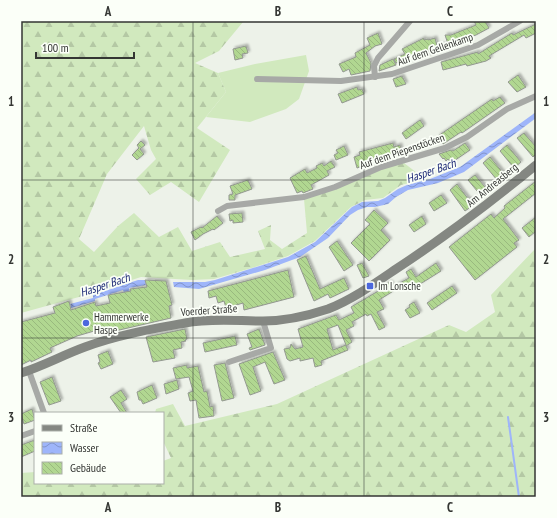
<svg xmlns="http://www.w3.org/2000/svg" width="557" height="518" viewBox="0 0 557 518" font-family="'PT Sans Narrow',sans-serif">
<defs>
<pattern id="forest-firs" width="22" height="20" patternUnits="userSpaceOnUse"><rect width="22" height="20" fill="#d1e9be"/><path d="M5 1l3.5 6h-7zM16 11l3.5 6h-7z" fill="#b4c8a4"/></pattern>
<pattern id="water-waves" width="16" height="10" patternUnits="userSpaceOnUse"><rect width="16" height="10" fill="#9eb5fa"/><path d="M0 5q4-4 8 0t8 0" fill="none" stroke="#8294cb"/></pattern>
<pattern id="building-back-hatch" width="6" height="6" patternUnits="userSpaceOnUse"><rect width="6" height="6" fill="#b1d791"/><path d="M-1 5l2 2M0 0l6 6M5-1l2 2" fill="none" stroke="#99b97e"/></pattern>
<filter id="shadow"><feDropShadow dx="2" dy="-2" stdDeviation="1" flood-color="#0004"/></filter>
</defs>
<rect width="100%" height="100%" fill="#edf2e9"/>
<polygon fill="#d1e9be" points="306,55 309,71 299,99 286,109 250,122 206,117 226,92 218,73 255,64"/>
<g fill="url(#forest-firs)">
<polygon points="21,21 245,21 243,22 219,51 195,63 218,73 226,92 197,128 230,150 199,202 171,182 150,195 136,179 156,159 151,150 144,126 107,174 79,239 94,252 118,226 134,213 159,237 178,227 192,251 220,242 230,257 265,249 258,231 271,225 270,240 282,249 307,233 304,199 382,168 404,163 425,179 401,185 383,198 365,200 351,207 315,241 288,256 255,267 214,279 192,280 141,277 79,297 21,313"/>
<polygon points="536,248 536,497 21,497 21,473 35,472 35,483 163,483 163,461 171,458 163,441 163,413 155,413 156,409 173,404 185,426 277,404 449,325 466,332 495,312 491,295"/>
</g>
<g fill="url(#water-waves)">
<polygon points="536,112 536,118 464,172 438,183 408,190 396,197 388,204 375,207 367,207 358,210 350,215 328,238 300,257 265,270 199,289 174,287 173,282 205,282 215,280 288,257 315,242 352,207 362,202 378,201 385,198 398,189 407,185 430,179 460,167"/>
<polygon points="138,280 145,280 146,285 129,288 130,294 125,296 123,290 95,299 95,301 71,308 70,304 93,298 93,295"/>
</g>
<g fill="none" stroke-linecap="round" stroke-linejoin="round">
<polyline stroke="#9eb5fa" stroke-width="2" points="508,417 519,497"/>
</g>
<g fill="url(#building-back-hatch)" stroke="#939890" fill-rule="evenodd" filter="url(#shadow)">
<polygon points="474,21 485,21 489,28 476,35 448,44 445,35 451,35 476,25"/>
<polygon points="536,24 536,33 526,38 524,35 489,56 491,58 486,61 467,66 466,64 443,70 441,62 478,52 478,54 512,33 513,35"/>
<polygon points="378,33 382,44 375,46 366,53 371,63 370,71 351,75 349,69 343,72 339,64 356,57 355,53 370,45 367,38"/>
<polygon points="424,38 424,40 428,39 428,40 435,38 437,46 443,44 445,50 439,51 438,47 428,50 429,56 423,57 421,53 419,54 418,53 396,63 394,59 405,54 402,49"/>
<polygon points="246,46 248,53 242,54 243,58 235,60 233,49"/>
<polygon points="393,59 396,65 379,71 380,65"/>
<polygon points="518,75 526,87 517,92 508,82"/>
<polygon points="402,76 406,84 396,87 393,79"/>
<polygon points="357,87 358,90 362,89 364,94 342,103 338,94"/>
<polygon points="500,97 505,103 462,133 461,132 443,144 438,136 492,99 493,101"/>
<polygon points="420,120 424,126 406,139 402,133"/>
<polygon points="524,133 536,147 536,154 533,157 517,138"/>
<polygon points="141,141 145,145 140,149 144,154 137,160 132,155 139,148 137,145"/>
<polygon points="393,143 394,147 400,145 401,151 362,163 363,166 357,168 354,157 360,155 359,152"/>
<polygon points="465,143 470,150 451,163 448,159 446,161 444,158 443,159 439,154 451,150 453,151"/>
<polygon points="507,145 521,162 514,168 500,151"/>
<polygon points="344,146 348,155 336,160 334,155 338,153 336,150"/>
<polygon points="490,157 504,174 497,180 483,163"/>
<polygon points="331,161 335,167 327,171 329,175 311,185 313,189 303,193 302,191 297,193 290,178 305,169 307,173 317,168 316,166 322,163 324,166"/>
<polygon points="475,175 489,192 482,197 468,180"/>
<polygon points="248,180 252,189 235,195 235,200 229,200 229,195 233,194 230,186"/>
<polygon points="536,181 536,193 503,219 519,240 514,243 517,247 475,280 449,247 491,214 494,218 505,208 504,206"/>
<polygon points="457,184 469,200 471,199 475,204 465,211 450,190"/>
<polygon points="441,195 447,203 434,211 429,203"/>
<polygon points="374,210 388,223 381,230 390,240 369,261 351,243 370,224 365,220"/>
<polygon points="242,213 243,222 233,223 233,220 230,221 229,214"/>
<polygon points="217,216 223,223 214,230 213,229 203,234 195,240 191,232 201,227 202,228"/>
<polygon points="422,216 426,224 414,232 409,225"/>
<polygon points="536,217 536,231 529,237 522,228"/>
<polygon points="337,241 353,265 344,271 329,247"/>
<polygon points="306,256 320,289 344,278 349,289 330,298 328,294 314,301 297,260"/>
<polygon points="362,263 369,276 363,278 357,265"/>
<polygon points="436,263 441,271 417,286 414,282 399,291 396,285 409,278 406,272 411,269 416,277"/>
<polygon points="288,270 294,297 244,310 243,303 226,308 224,301 218,303 216,296 209,298 208,291"/>
<polygon points="145,280 166,281 172,305 169,306 171,318 102,334 101,329 77,336 50,348 52,352 31,362 31,360 21,365 21,322 55,313 53,307 69,301 71,310 95,302 96,306 110,303 108,295 131,291 130,289 147,287"/>
<path d="M390,282L395,290L379,300L384,309L377,312L385,327L379,330L371,314L367,316L366,314L352,322L354,326L346,330L352,342L346,346L348,350L321,361L322,365L315,367L313,358L300,361V358L290,361L287,359L284,349L290,348L291,344L295,349L303,347L298,329L336,315L339,320L354,313L351,307L380,290L379,289ZM338,325L346,345L333,350L327,329Z"/>
<polygon points="452,286 457,293 432,310 427,303"/>
<polygon points="414,302 420,313 410,318 405,310 410,307 409,305"/>
<polygon points="185,329 187,339 185,340 186,341 181,342 182,348 173,350 175,358 153,362 146,337"/>
<polygon points="259,329 265,345 250,350 249,348 252,347 247,334"/>
<polygon points="235,336 237,345 205,352 203,343"/>
<polygon points="108,351 113,364 101,369 98,363 100,362 98,355"/>
<polygon points="273,352 285,380 274,384 265,362 253,367 261,391 250,395 239,364"/>
<polygon points="225,363 234,398 222,401 214,365"/>
<polygon points="187,365 187,368 198,366 204,392 207,391 210,407 213,406 214,416 199,418 196,400 190,401 188,393 193,391 189,377 176,379 173,368"/>
<polygon points="52,377 61,401 49,405 40,382"/>
<polygon points="177,380 179,389 166,394 164,384"/>
<polygon points="152,385 157,398 143,404 141,400 139,400 137,392"/>
<polygon points="121,390 127,399 121,403 127,413 121,413 110,397"/>
<polygon points="32,409 35,420 24,424 21,414"/>
<polygon points="35,440 35,451 21,457 21,445"/>
</g>
<g fill="none" stroke-linecap="round" stroke-linejoin="round">
<g stroke="#a7a9a6" stroke-width="6">
<polyline points="375,77 374,66 378,58 410,21"/>
<polyline points="257,79 341,81 392,74 478,45 520,21"/>
<polyline points="218,211 227,206 304,197 335,187 381,167 445,148 467,137 507,109 536,96"/>
<polyline points="229,362 271,348 263,321"/>
<polyline points="29,371 44,413"/>
<polyline points="21,436 35,431"/>
</g>
<path stroke="#848782" stroke-width="9" d="M21,373C43,366 63,355 85,347C117,335 152,329 185,323C210,318 237,321 263,321C285,321 307,316 328,309C353,299 374,284 396,269C445,237 491,202 536,165"/>
</g>
<path fill="none" stroke="#343633" stroke-width="1" stroke-opacity="0.55" d="M193,21V497M364,21V497M21,180H536M21,338H536"/>
<g fill="#4c68dd" stroke="#fbfff8" stroke-width="1.5">
<rect x="366" y="282" width="8" height="8" rx="2"/>
<circle cx="86" cy="323" r="4"/>
</g>
<g text-anchor="middle" stroke-width="3.5" stroke-linejoin="round" paint-order="stroke">
<g font-size="11" fill="#343633" stroke="#fbfff8">
<text transform="translate(435 49) rotate(-19)" y="4">Auf dem Gellenkamp</text>
<text transform="translate(402 151) rotate(-19)" y="4">Auf dem Piepenstöcken</text>
<text transform="translate(492 185) rotate(-39)" y="4">Am Andreasberg</text>
<text transform="translate(209 310) rotate(-4)" y="4">Voerder Straße</text>
</g>
<g font-size="11" fill="#343633" stroke="#fbfff8" text-anchor="start">
<text x="378" y="290">Im Lonsche</text>
<text x="94" y="321">Hammerwerke<tspan x="94" dy="13">Haspe</tspan></text>
</g>
<g font-size="12" font-style="italic" fill="#1b2875" stroke="#fbfff8">
<text transform="translate(431 171) rotate(-19)" y="4">Hasper Bach</text>
<text transform="translate(105 285) rotate(-18)" y="4">Hasper Bach</text>
</g>
</g>
<rect width="557" height="518" fill="none" stroke="#fbfff8" stroke-width="44"/>
<rect x="34" y="412" width="130" height="72" fill="#fbfff8" stroke="#abafa9"/>
<rect x="42" y="425" width="20" height="6" fill="#848782" stroke="#abafa9"/>
<text x="70" y="432" font-size="12" fill="#343633">Straße</text>
<rect x="42" y="442" width="20" height="12" fill="url(#water-waves)" stroke="#abafa9"/>
<text x="70" y="452" font-size="12" fill="#343633">Wasser</text>
<rect x="42" y="462" width="20" height="12" fill="url(#building-back-hatch)" stroke="#abafa9"/>
<text x="70" y="472" font-size="12" fill="#343633">Gebäude</text>
<path d="M36 52v6h98v-6" fill="none" stroke="#343633" stroke-width="2"/>
<text x="42" y="52" font-size="12" fill="#343633" stroke="#fbfff8" stroke-width="3" paint-order="stroke">100 m</text>
<rect x="22" y="22" width="513" height="474" fill="none" stroke="#343633" stroke-width="1.5"/>
<g font-size="13" text-anchor="middle" font-weight="bold" fill="#343633">
<text x="108" y="16">A</text>
<text x="278" y="16">B</text>
<text x="450" y="16">C</text>
<text x="11" y="106">1</text>
<text x="546" y="106">1</text>
<text x="11" y="264">2</text>
<text x="546" y="264">2</text>
<text x="11" y="422">3</text>
<text x="546" y="422">3</text>
<text x="108" y="512">A</text>
<text x="278" y="512">B</text>
<text x="450" y="512">C</text>
</g>
</svg>
